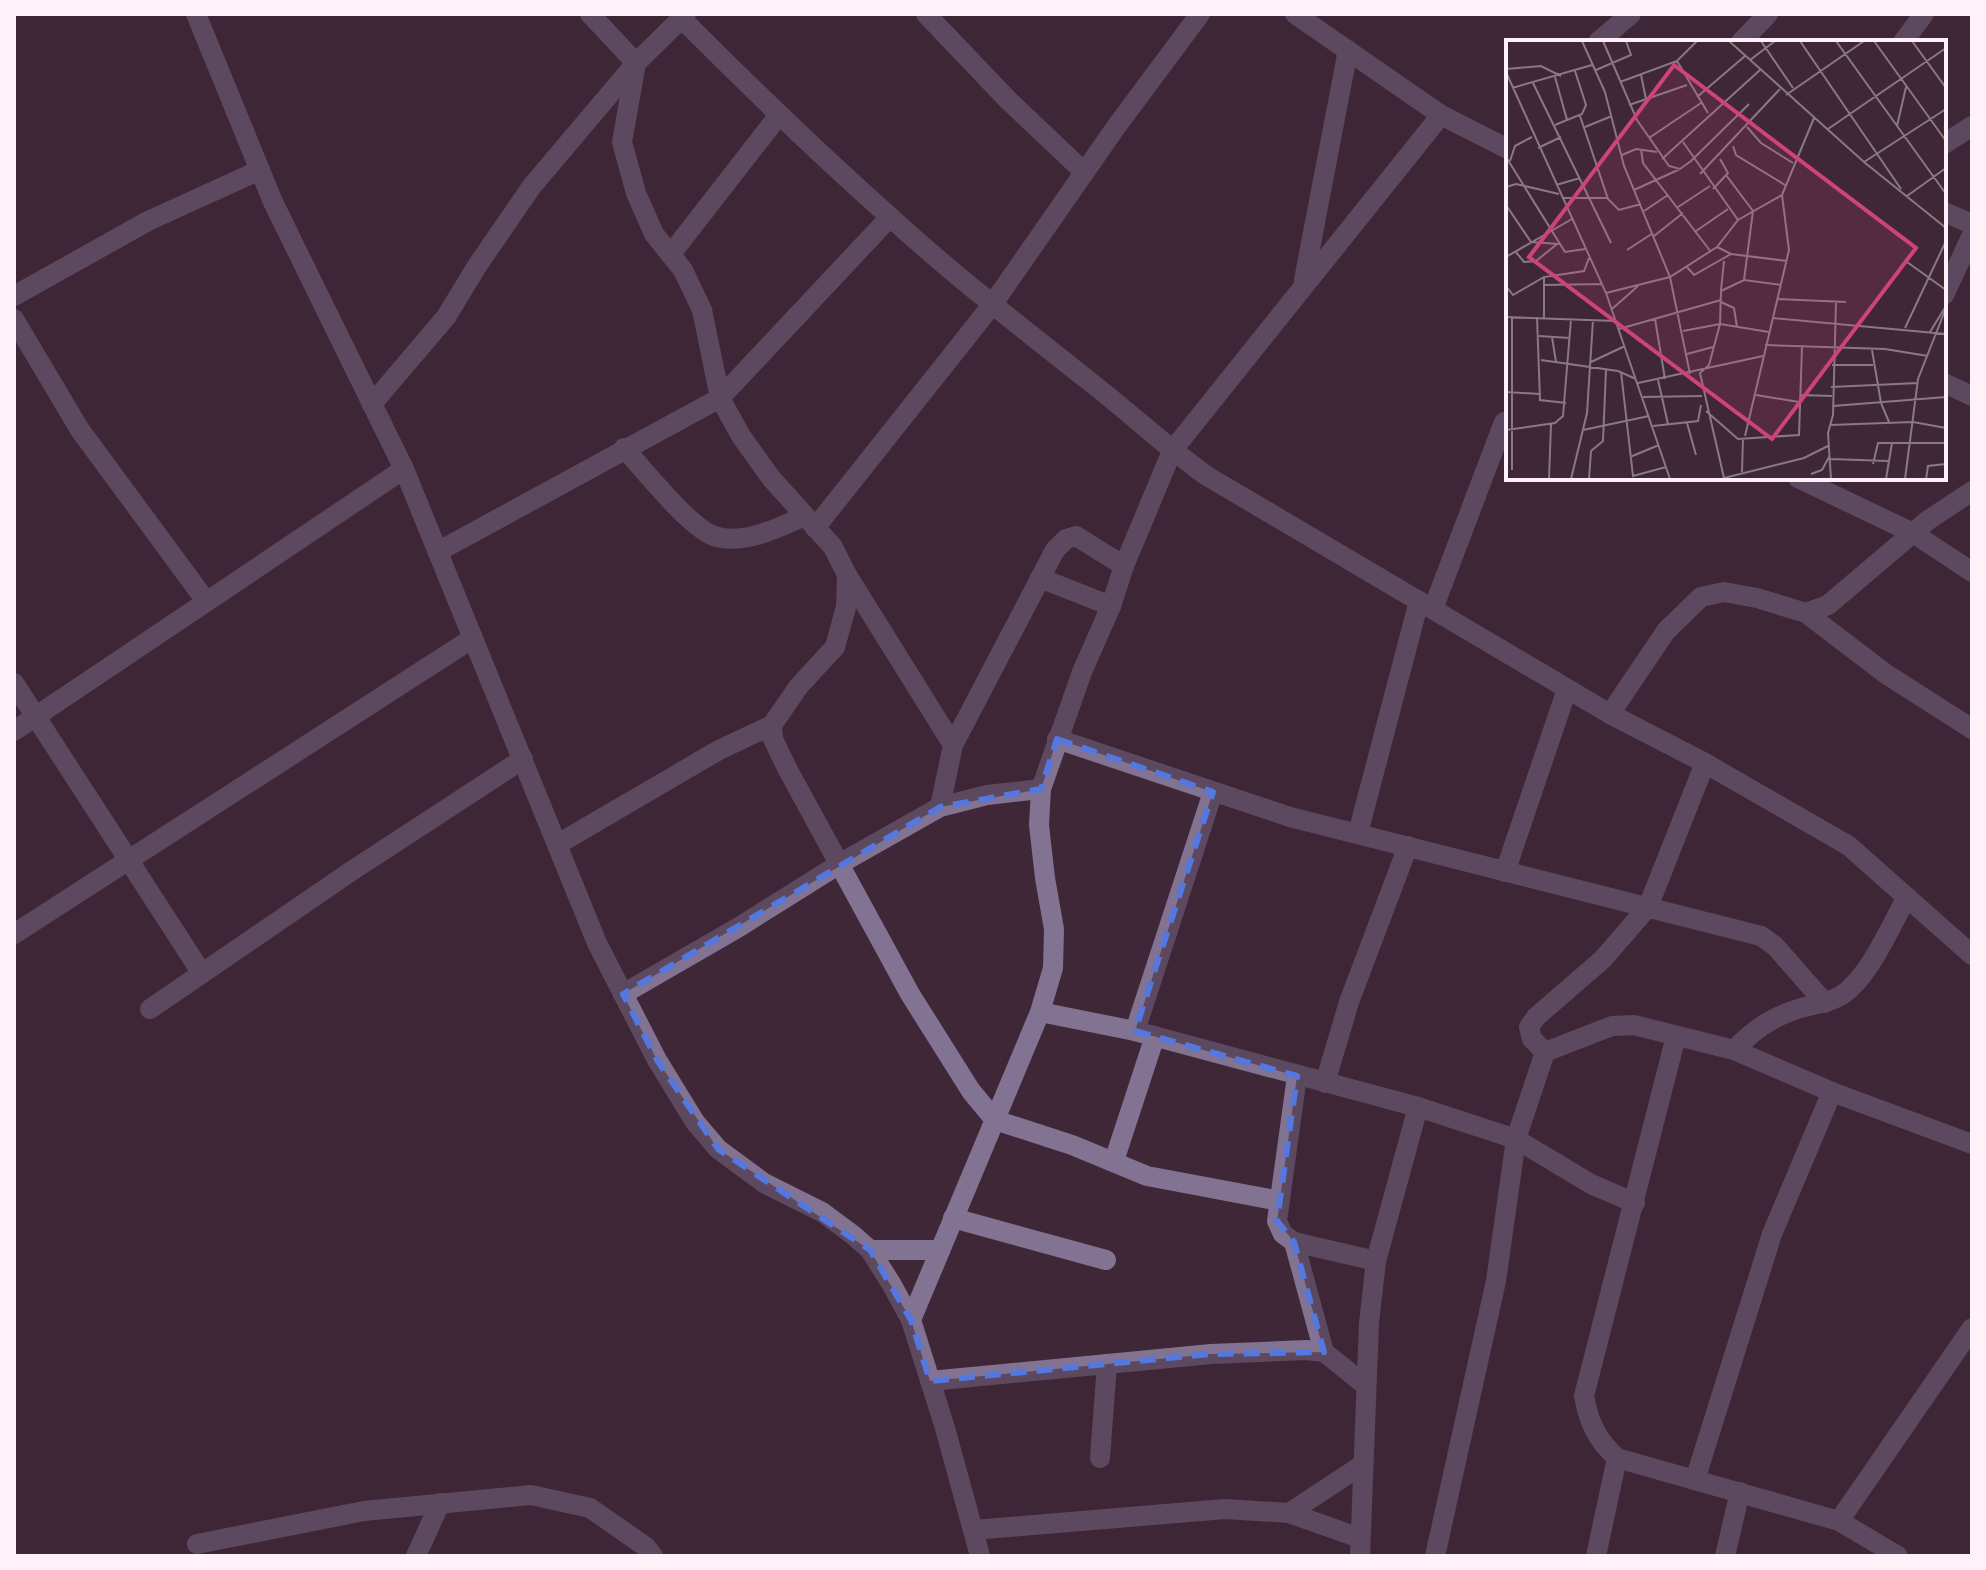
<svg xmlns="http://www.w3.org/2000/svg" width="1986" height="1570" viewBox="0 0 1986 1570" font-family="'Fira Sans',sans-serif">
<rect width="100%" height="100%" fill="#3f2737"/>
<g fill="none" stroke-linecap="round" stroke-linejoin="round">
<g stroke="#817391" stroke-width="20">
<polyline points="196,14 273,202 404,469 597,943 657,1060 695,1122 718,1149 764,1183 822,1212 853,1235 870,1250 892,1285 911,1320 945,1428 980,1556"/>
<polyline points="926,14 1008,100 1084,172"/>
<polyline points="1295,14 1441,115 1508,149"/>
<path d="M682,19C749,86 817,152 888,215C952,274 1021,327 1089,381C1129,412 1166,447 1207,476L1610,714L1705,763L1849,846L1972,955"/>
<polyline points="1598,42 1631,14"/>
<polyline points="1741,42 1768,14"/>
<polyline points="1903,42 1924,14"/>
<polyline points="1944,144 1972,126"/>
<polyline points="1944,212 1972,224"/>
<polyline points="671,254 779,115"/>
<polyline points="1304,280 1348,50"/>
<polyline points="1944,295 1972,235"/>
<polyline points="14,296 148,221 260,170"/>
<polyline points="14,319 80,430 206,601"/>
<polyline points="1944,383 1972,396"/>
<polyline points="372,404 446,317 477,266 532,186 636,63 686,14"/>
<path d="M624,448C644,470 689,527 714,536C743,546 780,527 805,516"/>
<polyline points="1798,478 1913,533 1972,572"/>
<polyline points="815,528 992,305 1116,127 1200,14"/>
<polyline points="439,551 720,398 890,217"/>
<polyline points="847,575 953,745"/>
<polyline points="1040,578 1111,606"/>
<polyline points="1433,609 1504,422"/>
<polyline points="1806,613 1828,605 1927,521 1972,491"/>
<polyline points="14,683 201,972"/>
<polyline points="1610,714 1666,631 1701,597 1724,592 1757,598 1806,613 1886,674 1972,729"/>
<polyline points="772,725 773,739 788,770 910,994 971,1091 995,1120 1072,1145 1147,1176 1280,1201"/>
<polyline points="14,731 404,469"/>
<polyline points="1057,739 1290,817 1761,936 1775,946 1825,1003"/>
<polyline points="940,807 953,745 1055,550 1066,539 1076,536 1124,566"/>
<polyline points="1358,833 1419,601"/>
<polyline points="558,844 719,750 772,725 799,686 835,647 846,607 847,575 833,547 771,478 741,436 720,398 702,310 683,270 654,234 636,193 622,142 636,63 590,14"/>
<polyline points="1505,872 1567,689"/>
<polyline points="14,934 473,638"/>
<polyline points="623,994 739,927 841,863 940,807 987,795 1041,789"/>
<polyline points="150,1009 350,872 523,759"/>
<polyline points="1040,1012 1135,1031 1418,1107 1516,1139 1591,1184 1635,1203"/>
<polyline points="1135,1031 1213,792"/>
<path d="M1676,1036L1584,1396C1589,1423 1597,1440 1617,1458L1839,1521L1898,1556"/>
<path d="M1734,1050C1755,1029 1771,1017 1801,1008C1815,1004 1829,1003 1842,995C1870,976 1890,927 1907,897"/>
<polyline points="1545,1052 1532,1039 1529,1027 1536,1017 1603,959 1648,907 1705,763"/>
<polyline points="1297,1076 1277,1221 1283,1234 1294,1242 1376,1261"/>
<polyline points="1325,1083 1349,1002 1408,846"/>
<polyline points="1114,1161 1155,1036"/>
<polyline points="953,1218 1106,1260"/>
<polyline points="1294,1242 1324,1352"/>
<polyline points="870,1250 940,1250"/>
<polyline points="911,1320 1040,1012 1053,968 1054,929 1045,878 1039,825 1041,789 1082,672 1111,606 1124,566 1172,451 1441,115"/>
<polyline points="930,1381 1211,1354 1306,1350 1324,1352 1365,1385"/>
<polyline points="1100,1458 1107,1364"/>
<polyline points="1695,1480 1772,1234 1832,1092"/>
<polyline points="1289,1513 1362,1465"/>
<polyline points="1839,1521 1972,1328"/>
<polyline points="974,1530 1225,1509 1289,1513 1360,1538"/>
<polyline points="197,1544 364,1511 531,1495 590,1508 646,1547 653,1556"/>
<polyline points="416,1556 440,1503"/>
<polyline points="1360,1556 1369,1323 1376,1261 1418,1107"/>
<polyline points="1435,1556 1496,1281 1516,1139 1545,1052 1612,1026 1634,1025 1734,1050 1832,1092 1972,1144"/>
<polyline points="1596,1556 1617,1458"/>
<polyline points="1725,1556 1740,1492"/>
</g>
</g>
<path d="M0 0H1986V1570H0ZM1057,739L1213,792L1135,1031L1297,1076L1277,1221L1294,1242L1324,1352L1211,1354L930,1381L911,1320L870,1250L718,1149L657,1060L623,994L940,807L1041,789Z" fill="#3f2737" fill-opacity=".55" fill-rule="evenodd"/>
<path fill="none" stroke="#5577e0" stroke-width="6" stroke-dasharray="16 10" stroke-linejoin="round" d="M1057,739L1213,792L1135,1031L1297,1076L1277,1221L1294,1242L1324,1352L1211,1354L930,1381L911,1320L870,1250L718,1149L657,1060L623,994L940,807L1041,789Z"/>
<g transform="translate(1506 40)">
<rect width="440" height="440" fill="#3f2737"/>
<path fill="none" stroke="#8b7885" stroke-width="2" d="M76,1L99,52L118,126L164,237L184,334M97,1L131,80L163,126L174,129L185,121L243,64M223,1L358,122L440,188M255,1L287,48M294,1L395,149M330,1L440,154M368,1L440,101M406,1L440,48M244,20L269,1M171,21L202,73M0,29L35,26L55,36M90,30L125,15L120,1M0,32L100,253L164,439M135,35L140,59M114,42L171,21L191,1M27,43L105,203M6,48L86,25M280,55L358,1M191,57L239,16M123,65L181,45M74,76L102,159L113,170L135,164M61,80L76,74L80,65L69,31M49,85L61,80L49,37M391,86L400,47M79,87L106,76M241,87L255,103L287,123M322,89L440,8M143,98L195,63M177,102L232,180M227,106L230,115L279,145M32,108L55,97M135,109L137,123L205,212M116,115L130,109L151,112M0,117L59,212L79,209M156,119L254,30M4,121L9,106L26,97M358,122L440,69M194,134L274,49M220,135L247,171L238,240M50,145L74,138M0,147L10,144L53,154M207,149L222,133L214,119M128,150L174,129M401,156L440,128M56,158H101M0,165L25,202L53,204M172,167L204,146M138,171L162,155M190,191L222,169M148,196L177,173M211,207L225,214L281,221M121,210L147,193M9,211L18,222L30,221L51,204M0,217L66,179M401,222L440,250M181,227L188,235L225,214M38,245L96,244M0,246L7,255L38,237M215,250L218,221M100,253L164,237L211,207L232,180L276,155M272,259L340,262M215,262L228,268L231,287M106,269L132,246M0,277L110,281M6,277V430M31,277L34,360L60,363M38,278V237L78,231L83,218M267,278L440,294M149,279L159,339M399,288L440,201M113,289L215,260M177,291L214,284L263,292M424,292L440,266M33,296L64,298M46,297L50,322M259,305L379,309L422,316M366,310L375,363L383,382M181,314L207,307M35,320L112,331L130,339M85,322L119,306M326,325H367M115,332L127,436L160,427M152,340L162,384M132,343L257,316M325,347L412,343M0,352L34,354M250,355L293,362M294,355L326,356M137,357L196,356M327,366L440,357M200,371L232,399L293,395L296,307M181,383L190,415M324,385L407,382L440,388M147,386L192,381L195,365M0,390L49,383L57,376L65,279M77,390L143,376M239,396L283,210L276,155L308,78M124,417L153,405M324,419L382,421M367,424L372,403H440M236,432L237,398M305,434L316,430L323,417M218,438L194,333L203,325L214,284L215,251L238,240L275,245M218,438L298,418L322,406M43,439L45,384M65,439L81,373L87,280M83,439L85,411L97,401L100,330M325,439L322,393L327,375L330,262M380,439L386,403M399,439L412,339L440,268M420,439L422,426L440,424"/>
<path fill="#ce437b" fill-opacity="0.15" stroke="#ce437b" stroke-width="4" d="M168,25L410,208L266,399L23,217Z"/>
<rect width="440" height="440" fill="none" stroke="#fef1f9" stroke-width="4"/>
</g>
<rect width="1986" height="1570" fill="none" stroke="#fef1f9" stroke-width="32"/>
</svg>
